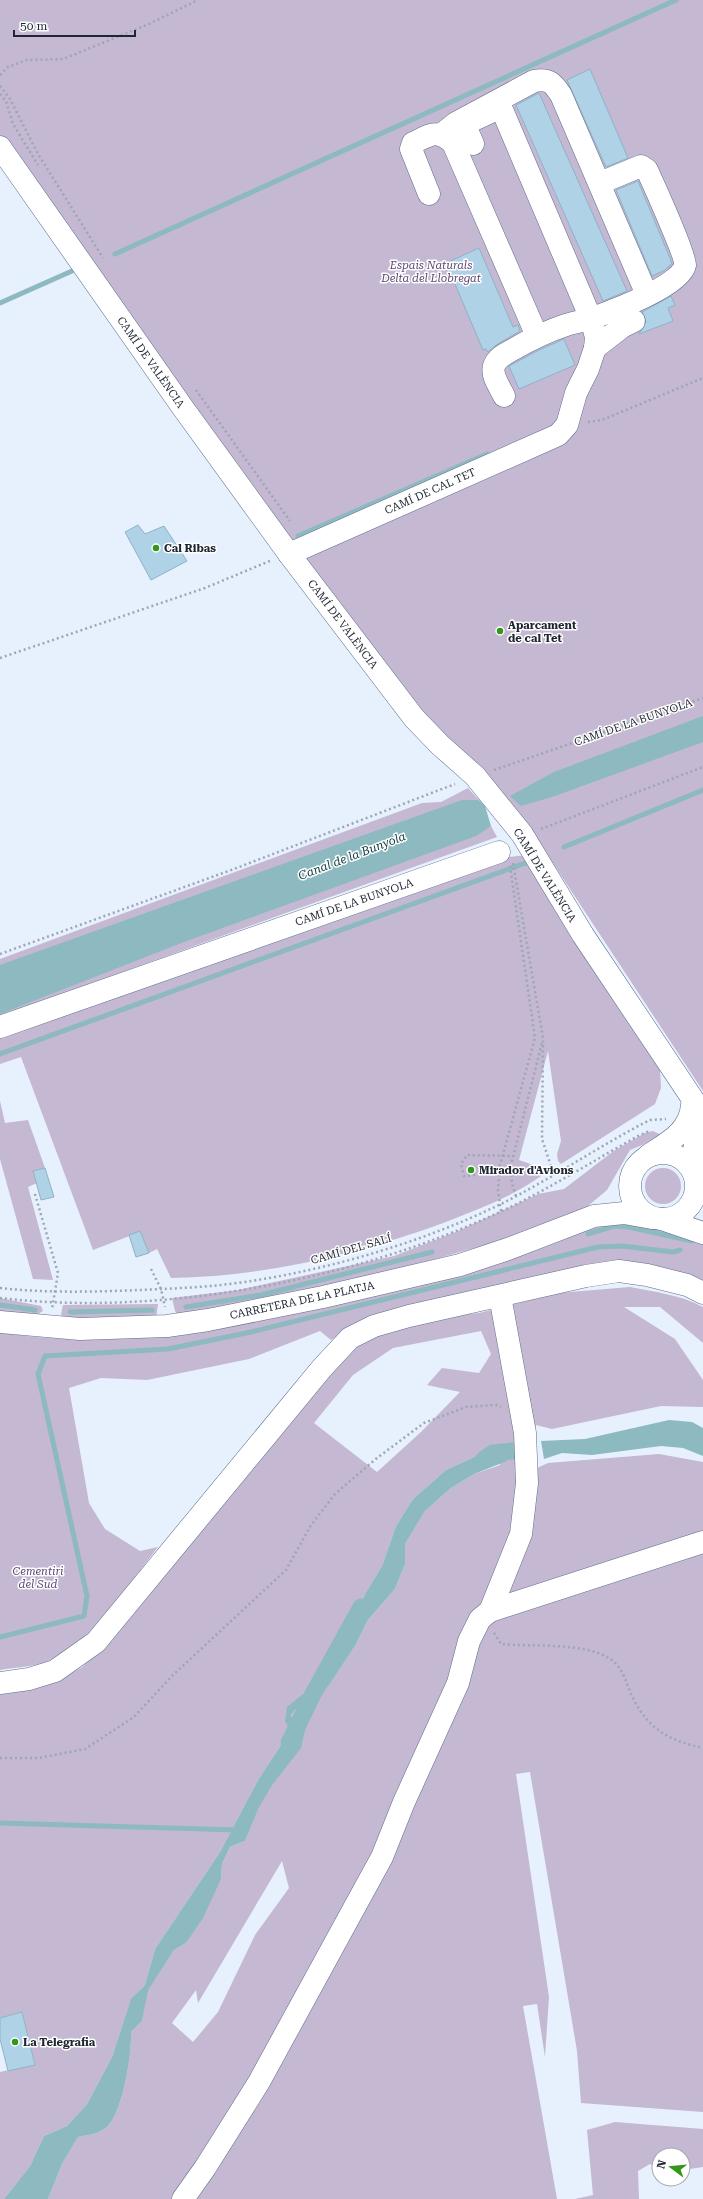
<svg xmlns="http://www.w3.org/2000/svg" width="703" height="2199" viewBox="0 0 703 2199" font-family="'Roboto Serif',serif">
<rect width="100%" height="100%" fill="#e7f0fd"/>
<g fill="#c4b8d2" fill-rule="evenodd">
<polygon points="0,0 703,0 703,1091 543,848 419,715 0,137"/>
<polygon points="468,788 479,800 476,802 0,975 0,959 422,803 441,802"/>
<polygon points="491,826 497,837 0,1016 0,1000 476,828"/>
<path d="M527,855L660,1069L661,1088L655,1104L561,1164L558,1161L557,1154L561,1141L548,1051L519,1160L542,1168L541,1176C512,1197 479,1209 446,1222C356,1255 266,1276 171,1278L157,1249L149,1253L140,1232L93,1250L21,1057L0,1064V1037L271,939L509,857Z"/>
<polygon points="0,1101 5,1123 28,1120 45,1168 33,1171 37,1183 28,1187 53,1280 33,1279 0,1159"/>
<polygon points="653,1131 664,1136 630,1150 607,1190 588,1206 554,1221 492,1243 439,1258 335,1284 179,1317 175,1311 172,1298 238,1290 394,1256 458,1231 538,1194 564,1189 615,1150 645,1133"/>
<circle cx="663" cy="1186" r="18"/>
<path d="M628,1219L680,1234L703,1244V1282L655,1266L415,1304L376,1314L331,1340L320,1331L249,1359L147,1380L101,1378L69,1388L89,1503L105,1529L140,1551L158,1547C126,1587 97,1639 48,1661C34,1667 15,1667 0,1670V1332C110,1351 219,1331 327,1306C386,1292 444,1277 503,1261C530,1254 556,1243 582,1232C599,1226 609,1221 628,1219Z"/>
<path d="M630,1287C654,1292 682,1295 703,1307V1343L660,1307H624L675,1339L703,1380V1407L661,1406L552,1429L536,1425L533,1439L537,1468L548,1463L659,1454L703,1462V2112L581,2103L577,2051L530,1772L516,1774L549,1997L545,2057L537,2004L523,2006L557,2199H48L62,2164L78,2137C88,2135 99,2134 107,2127C123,2112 132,2054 131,2032L142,2021L147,1990L174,1950L186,1943L221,1879L222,1864L230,1847L245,1841L257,1809L307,1718L301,1724L294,1722L291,1715L304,1701L310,1708L330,1684L355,1646L368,1620L395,1589L405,1564V1544L425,1511L451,1488L474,1474L500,1465V1445L446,1470L413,1499L396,1526L382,1566L365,1594L339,1652L310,1688L288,1707L289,1728L285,1739L258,1780L220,1852L155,1949L145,1985L131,2000L112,2057L87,2104L67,2126L44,2136L30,2166L4,2199H0V2072L35,2064L22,2012L0,2018V1693L62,1678L82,1667L105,1645L348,1353L365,1340L383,1331L443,1317L479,1313L558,1293ZM481,1331L491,1354L479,1373L442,1368L427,1385L460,1392L421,1432L377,1472L314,1423L353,1375L393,1348ZM282,1861L289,1888L255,1935L218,2012L193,2042L172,2023L196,1990L198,2003Z"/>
<polygon points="0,1298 41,1306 43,1311 35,1316 0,1312"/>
<polygon points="158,1304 156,1319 63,1319 61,1314 63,1305"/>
<polygon points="615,2122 703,2129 703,2167 683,2170 683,2155 659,2155 659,2168 650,2164 638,2171 639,2199 575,2199 593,2195 587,2130"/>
</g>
<g fill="#8db9c1">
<polygon points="703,716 703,742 552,797 521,806 510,796 554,772"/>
<polygon points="462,800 479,800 485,806 491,826 476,836 184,942 0,1014 0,965"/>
<polygon points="669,1420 692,1422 703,1428 703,1456 683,1448 661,1446 592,1455 562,1453 544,1459 541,1441 585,1439"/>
<path d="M500,1445L505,1451L507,1461L474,1474L451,1488L425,1511L405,1544V1564L395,1589L368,1620L355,1646L330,1684L310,1708L303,1701L291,1715L294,1722L301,1724L308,1717L301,1748L272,1785L258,1809L245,1841L230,1847L222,1864L221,1879L203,1918L186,1943L174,1950L148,1990L142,2021L131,2032C132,2054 123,2112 107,2127C99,2134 88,2135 78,2137L62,2164L48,2199H4L30,2166L44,2136L67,2126L87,2104L112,2057L131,1999L145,1985L155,1949L220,1852L258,1780L285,1739L289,1728L285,1721L287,1707L310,1688L339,1652L365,1594L382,1566L396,1526L413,1499L446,1470Z"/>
</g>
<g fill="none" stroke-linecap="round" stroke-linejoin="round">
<g stroke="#8db9c1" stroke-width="5">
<polyline points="115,254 676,0"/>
<polyline points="0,303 72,271"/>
<polyline points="298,536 487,454"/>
<polyline points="564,847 703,790"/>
<polyline points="0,1054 528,862"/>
<polyline points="588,1234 614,1226 629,1227 692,1241"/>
<polyline points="0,1305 35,1310"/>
<polyline points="186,1307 261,1295 432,1252"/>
<polyline points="70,1312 152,1310"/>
<polyline points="0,1637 84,1616 87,1596 38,1374 45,1356 168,1349 251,1332 598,1247 622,1246 673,1252 680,1250"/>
<polyline points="0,1823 237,1830"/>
</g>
<g stroke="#8db9c1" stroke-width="17">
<polyline points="483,1460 493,1453 512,1451"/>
<polyline points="289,1743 313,1694 361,1607"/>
</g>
</g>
<g fill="#afd2e7" stroke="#8eb2c7">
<polygon points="590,69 628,158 606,167 567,80"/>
<polygon points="539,93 627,291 603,301 516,105"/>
<polygon points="638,181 672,263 665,270 652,276 616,190"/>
<polygon points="479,248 513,327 518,325 520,331 496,345 488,352 486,349 483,350 446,263"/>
<polygon points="671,296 675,305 668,308 673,321 639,334 646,322 642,312"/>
<polygon points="564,339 575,365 519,389 509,366 539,350"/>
<polygon points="138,525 145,534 164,526 187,561 151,580 125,532"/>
<polygon points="45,1168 54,1197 41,1200 33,1171"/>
<polygon points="140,1231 149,1253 136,1257 129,1235"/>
<polygon points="22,2012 35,2065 8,2071 0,2039 0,2018"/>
</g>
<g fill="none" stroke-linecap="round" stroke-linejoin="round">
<g stroke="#5b6e8a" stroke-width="23">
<g id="minor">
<path d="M442,134L456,123L534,81C549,78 553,83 561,95L647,295"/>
<path d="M0,147L183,408L289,554L414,718L440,745L475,776L522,834L583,935L696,1104C699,1128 692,1150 694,1174"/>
<path d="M429,194L411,149L413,143C432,134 436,129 453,143L537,336"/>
<polyline points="595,348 622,327 634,321"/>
<path d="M504,396C500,387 491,376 494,366C497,357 507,353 514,349C531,339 548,331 566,325C575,322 584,321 593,318C612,311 681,286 685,265C686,256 653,183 647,170L641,166L600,183"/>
<polyline points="289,554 558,435 567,425 576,393 588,369 595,348 596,337 591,319 503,112 497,109 467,123 466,128 473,144"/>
<polyline points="0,1027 499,852"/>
<circle cx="663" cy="1186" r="33"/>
<path d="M649,1155C669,1142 690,1131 692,1105"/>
<polyline points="662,1219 703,1233"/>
<polyline points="0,1322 80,1329 167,1326 208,1320 323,1297 460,1265 508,1249 594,1216 624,1213 652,1218"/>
<polyline points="490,1611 703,1542"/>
<polyline points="0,1683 29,1679 55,1671 96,1642 322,1368 350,1338 374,1326 409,1316 586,1276 619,1271 647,1275 687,1285 703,1293"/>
<polyline points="183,2199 205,2168 259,2082 382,1857 404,1802 458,1683 469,1641 480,1619 490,1611 521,1534 527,1483 525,1433 500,1296"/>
</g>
</g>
<g stroke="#9da6b2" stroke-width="2.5" stroke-dasharray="2 3" stroke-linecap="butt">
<polyline points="0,75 8,67 27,60 63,59 149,24 198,0"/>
<polyline points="0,86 10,99 38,154 103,258"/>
<polyline points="0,94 6,101 13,124 38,165"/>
<polyline points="196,390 290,521"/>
<polyline points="588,422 602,420 703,378"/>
<polyline points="0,658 205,588 272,560"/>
<polyline points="494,770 703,698"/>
<polyline points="541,829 703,767"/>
<polyline points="513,863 543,1038 542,1139 554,1175"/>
<polyline points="0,954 234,869 455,784"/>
<polyline points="475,1175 464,1176 461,1164 467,1155 513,1156"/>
<polyline points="35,1194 58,1273 52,1309"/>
<polyline points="516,1196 512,1184 511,1165 542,1043"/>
<polyline points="501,1211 498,1190 500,1165 535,1038 510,866"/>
<polyline points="151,1269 161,1289 165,1307"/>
<path d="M0,1288C46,1293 93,1292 139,1290C163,1289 187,1288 211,1286C305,1277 415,1246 501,1204C549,1180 595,1149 642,1124L650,1120L666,1119"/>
<path d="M0,1298C162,1317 356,1280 502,1211C549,1189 593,1161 638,1136L650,1131"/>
<path d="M494,1633L501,1644C533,1647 582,1642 609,1658C624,1667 626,1685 634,1700C649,1730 671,1741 703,1748"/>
<polyline points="0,1758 39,1758 85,1749 134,1717 172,1676 286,1570 311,1525 335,1494 377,1458 424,1423 466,1407 496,1405 501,1407"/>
</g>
<use href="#minor" stroke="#fff" stroke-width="22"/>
</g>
<g fill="#33971c" stroke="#fff" stroke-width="1.5">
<circle cx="156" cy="548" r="4"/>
<circle cx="500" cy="631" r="4"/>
<circle cx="471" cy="1170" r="4"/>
<circle cx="15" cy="2042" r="4"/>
</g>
<g text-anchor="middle" stroke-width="3" stroke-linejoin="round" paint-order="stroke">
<g font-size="11" font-style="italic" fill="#5d4775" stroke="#fff">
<text x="431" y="269">Espais Naturals<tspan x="431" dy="13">Delta del Llobregat</tspan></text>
<text x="38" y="1575">Cementiri<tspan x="38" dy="13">del Sud</tspan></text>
</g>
<g font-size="11" fill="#1e2631" stroke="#fff">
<text transform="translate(151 362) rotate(55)" y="4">CAMÍ DE VALÈNCIA</text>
<text transform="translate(430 491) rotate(-24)" y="4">CAMÍ DE CAL TET</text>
<text transform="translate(343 624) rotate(53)" y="4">CAMÍ DE VALÈNCIA</text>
<text transform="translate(633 722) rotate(-19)" y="4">CAMÍ DE LA BUNYOLA</text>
<text transform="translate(545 875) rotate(58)" y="4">CAMÍ DE VALÈNCIA</text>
<text transform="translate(354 902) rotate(-19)" y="4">CAMÍ DE LA BUNYOLA</text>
<text transform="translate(351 1249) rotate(-16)" y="4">CAMÍ DEL SALÍ</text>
<text transform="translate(302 1300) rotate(-12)" y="4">CARRETERA DE LA PLATJA</text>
</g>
<g font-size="11" font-weight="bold" fill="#1e2631" stroke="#fff" text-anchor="start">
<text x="164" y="552">Cal Ribas</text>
<text x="508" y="629">Aparcament<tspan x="508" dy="13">de cal Tet</tspan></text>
<text x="479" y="1174">Mirador d'Avions</text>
<text x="23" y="2046">La Telegrafia</text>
</g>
<g font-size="12" font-style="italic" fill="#103a42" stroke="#fff">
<text transform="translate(352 856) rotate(-21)" y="4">Canal de la Bunyola</text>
</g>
</g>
<g transform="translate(671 2167) rotate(286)"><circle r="19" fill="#ffffff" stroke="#a5a8ad"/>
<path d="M0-3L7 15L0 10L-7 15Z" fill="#33971c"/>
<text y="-6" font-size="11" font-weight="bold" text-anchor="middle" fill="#1e2631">N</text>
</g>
<path d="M14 30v6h121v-6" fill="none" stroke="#1e2631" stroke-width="2"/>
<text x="20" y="30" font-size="12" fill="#1e2631" stroke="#ffffff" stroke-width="3" paint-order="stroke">50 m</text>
</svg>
